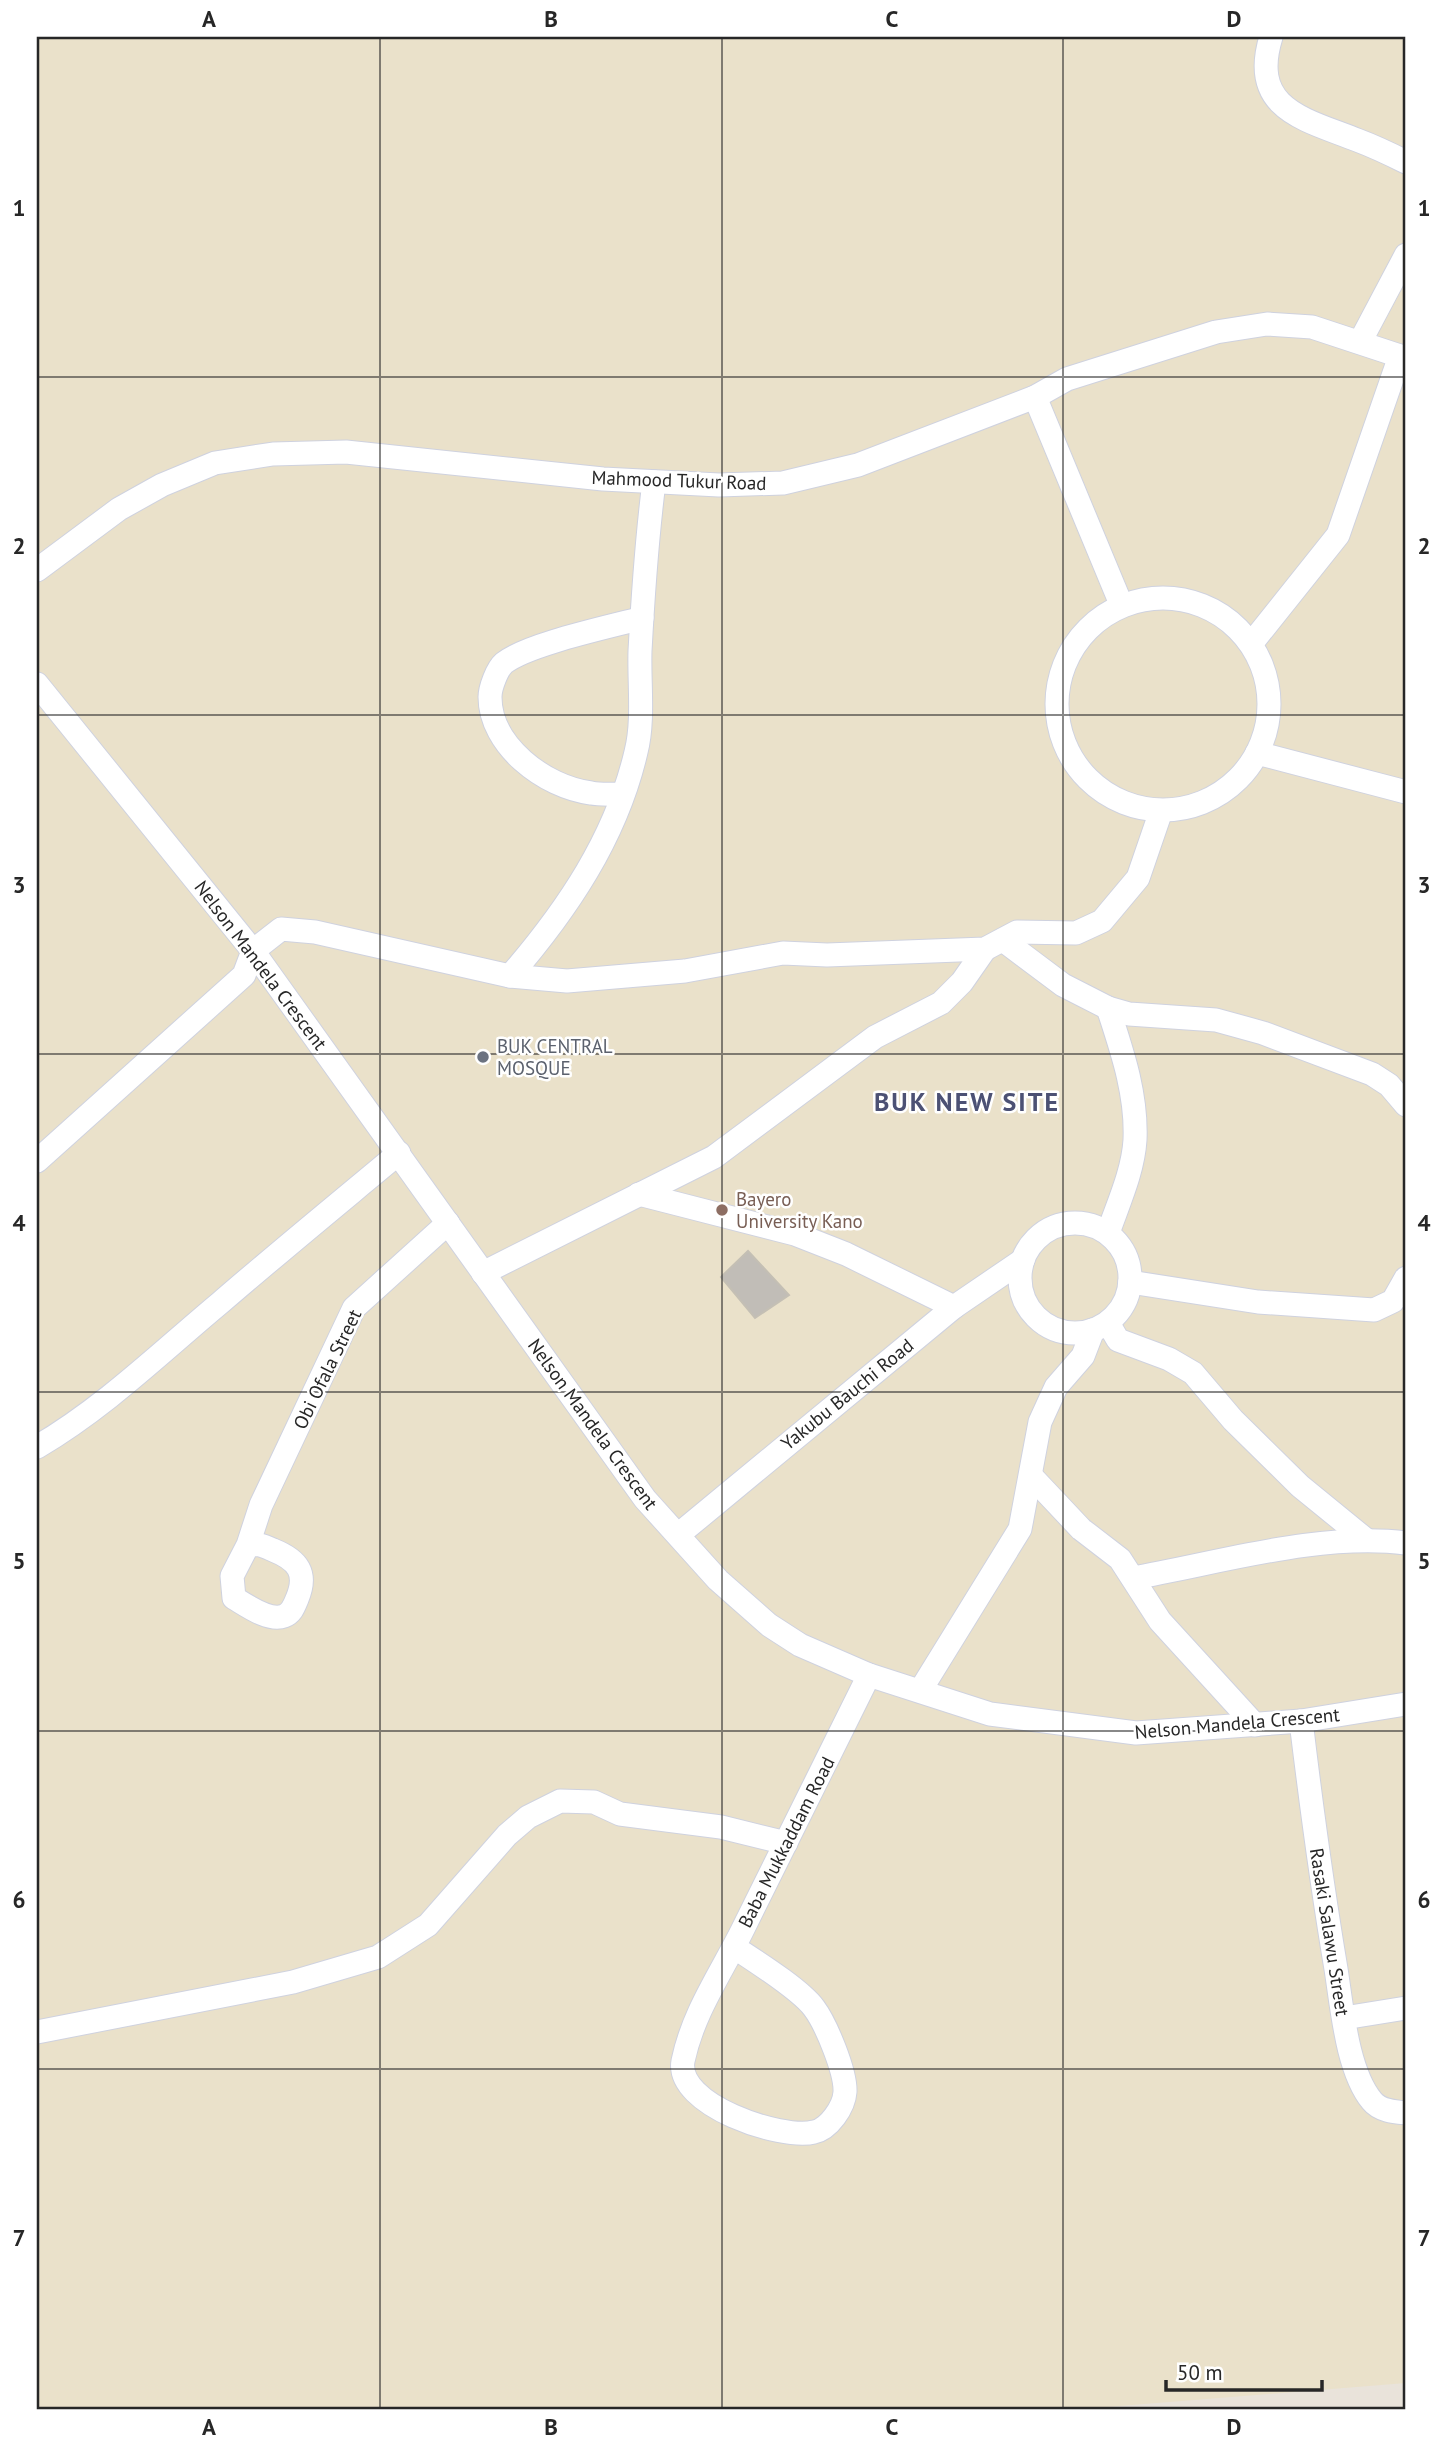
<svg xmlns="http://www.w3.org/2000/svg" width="1443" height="2446" viewBox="0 0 1443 2446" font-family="'PT Sans',sans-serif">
<rect width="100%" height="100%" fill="#e9e3da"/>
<polygon fill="#eae1ca" points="37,37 1406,37 1406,2383 1082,2409 37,2409"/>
<polygon fill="#c1bdb7" stroke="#c4bfb4" stroke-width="2" points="748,1251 789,1295 755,1318 721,1277"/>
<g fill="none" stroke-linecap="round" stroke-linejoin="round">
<g stroke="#cfd2df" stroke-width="25">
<g id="minor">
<path d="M1271,37C1249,109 1304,119 1357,140C1373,146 1390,154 1406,162"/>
<polyline points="1360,342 1406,255"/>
<polyline points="1035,397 1121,604"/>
<polyline points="37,570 119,509 162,485 215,463 273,454 346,452 603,479 719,485 783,483 858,465 1035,397 1067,379 1216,332 1267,324 1312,327 1406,358"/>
<circle cx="1163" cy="704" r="106"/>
<polyline points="1251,644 1338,535 1400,356"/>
<polyline points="37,684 253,951 645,1499 718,1580 769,1625 800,1645 869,1675 990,1714 1136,1733 1301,1721 1406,1704"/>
<polyline points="1257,753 1406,792"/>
<path d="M623,794C612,794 601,795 591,793C544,787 490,745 490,697C490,688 497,669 504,663C528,644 609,627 642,618"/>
<polyline points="1003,940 1063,985 1108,1008 1129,1014 1216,1020 1263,1033 1372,1074 1389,1085 1406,1105"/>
<path d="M510,976C567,910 616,838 636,752C644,721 639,683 640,651C643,595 647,538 654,482"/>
<path d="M1108,1008C1122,1051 1137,1094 1135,1140C1133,1172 1118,1204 1108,1233"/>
<polyline points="37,1161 244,975 253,951 281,929 315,932 510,976 567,981 685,971 783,953 827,955 985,949 1017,932 1076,933 1102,921 1138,878 1161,811"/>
<polyline points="639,1194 795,1234 846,1254 954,1307"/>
<circle cx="1075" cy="1278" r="55"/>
<polyline points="483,1273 714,1157 875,1037 941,1003 962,982 985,949"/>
<polyline points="1130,1282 1258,1302 1374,1310 1393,1301 1406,1278"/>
<polyline points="1108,1323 1118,1340 1169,1359 1193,1373 1233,1420 1300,1486 1365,1539"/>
<path d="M37,1447C105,1407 160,1353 220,1303C279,1252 339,1203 399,1153"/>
<polyline points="1032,1477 1081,1529 1120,1559 1160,1621 1255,1725"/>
<polyline points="678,1535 954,1307 1023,1260"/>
<path d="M248,1545C258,1543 264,1546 273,1550C298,1560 308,1573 297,1599C294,1606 292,1613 284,1616C269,1622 246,1605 234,1598L232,1576L248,1545L261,1505L354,1308L448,1223"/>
<path d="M1133,1578C1219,1563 1320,1532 1406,1543"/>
<polyline points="920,1691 1020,1529 1040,1422 1056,1387 1083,1356 1093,1330"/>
<path d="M1301,1721C1311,1804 1322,1886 1336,1969C1342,2007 1347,2071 1372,2101C1380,2111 1395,2112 1406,2113"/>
<path d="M734,1947C755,1961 800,1989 814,2008C826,2024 846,2072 845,2092C844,2107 829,2129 814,2132C781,2140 675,2105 683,2061C693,2013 720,1975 742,1931C784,1846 827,1761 869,1675"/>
<polyline points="1344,2018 1406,2008"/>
<polyline points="37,2032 293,1982 378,1957 428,1925 507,1835 528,1817 560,1801 594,1802 620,1814 721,1827 786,1843"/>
</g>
</g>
<use href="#minor" stroke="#fff" stroke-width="23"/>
</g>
<path fill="none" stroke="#272727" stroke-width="2" stroke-opacity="0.55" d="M380,37V2409M722,37V2409M1063,37V2409M37,377H1406M37,715H1406M37,1054H1406M37,1392H1406M37,1731H1406M37,2069H1406"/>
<circle fill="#6b7280" stroke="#fff" stroke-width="2.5" cx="483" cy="1057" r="7"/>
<circle fill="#8d6e63" stroke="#fff" stroke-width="2.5" cx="722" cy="1210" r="7"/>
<g text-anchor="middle" stroke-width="5" stroke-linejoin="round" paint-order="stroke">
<g font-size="19" fill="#272727" stroke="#fff">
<text transform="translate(679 480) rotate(2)" y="7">Mahmood Tukur Road</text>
<text transform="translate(261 965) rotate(53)" y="7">Nelson Mandela Crescent</text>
<text transform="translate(327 1369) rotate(-64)" y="7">Obi Ofala Street</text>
<text transform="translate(847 1394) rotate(-39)" y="7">Yakubu Bauchi Road</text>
<text transform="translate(593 1424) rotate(54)" y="7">Nelson Mandela Crescent</text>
<text transform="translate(1237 1723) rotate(-5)" y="7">Nelson Mandela Crescent</text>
<text transform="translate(786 1842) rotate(-63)" y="7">Baba Mukkaddam Road</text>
<text transform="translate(1330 1932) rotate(81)" y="7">Rasaki Salawu Street</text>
</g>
<g font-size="19" fill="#5b616d" stroke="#fff" text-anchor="start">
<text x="497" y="1053">BUK CENTRAL<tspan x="497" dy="22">MOSQUE</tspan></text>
</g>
<g font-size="19" fill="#785e54" stroke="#fff" text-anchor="start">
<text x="736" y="1206">Bayero<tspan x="736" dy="22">University Kano</tspan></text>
</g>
<g font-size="26" font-weight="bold" letter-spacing="2" fill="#4c5174" stroke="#fff">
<text x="967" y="1111">BUK NEW SITE</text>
</g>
</g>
<rect width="1443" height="2446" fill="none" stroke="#ffffff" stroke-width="77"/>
<path d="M1166 2380v10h156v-10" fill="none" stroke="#272727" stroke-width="3.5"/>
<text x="1177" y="2380" font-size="21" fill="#272727" stroke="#ffffff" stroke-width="5" paint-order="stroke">50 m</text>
<rect x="38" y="38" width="1366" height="2370" fill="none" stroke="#272727" stroke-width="2.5"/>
<g font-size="23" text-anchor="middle" font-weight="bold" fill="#272727">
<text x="209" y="27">A</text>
<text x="551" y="27">B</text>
<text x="892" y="27">C</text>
<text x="1234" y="27">D</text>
<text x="19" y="216">1</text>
<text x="1424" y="216">1</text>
<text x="19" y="554">2</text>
<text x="1424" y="554">2</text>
<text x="19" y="893">3</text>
<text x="1424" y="893">3</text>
<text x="19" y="1231">4</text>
<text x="1424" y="1231">4</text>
<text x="19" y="1569">5</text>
<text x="1424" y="1569">5</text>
<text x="19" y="1908">6</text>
<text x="1424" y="1908">6</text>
<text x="19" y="2246">7</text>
<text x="1424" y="2246">7</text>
<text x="209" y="2435">A</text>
<text x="551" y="2435">B</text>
<text x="892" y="2435">C</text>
<text x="1234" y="2435">D</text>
</g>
</svg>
